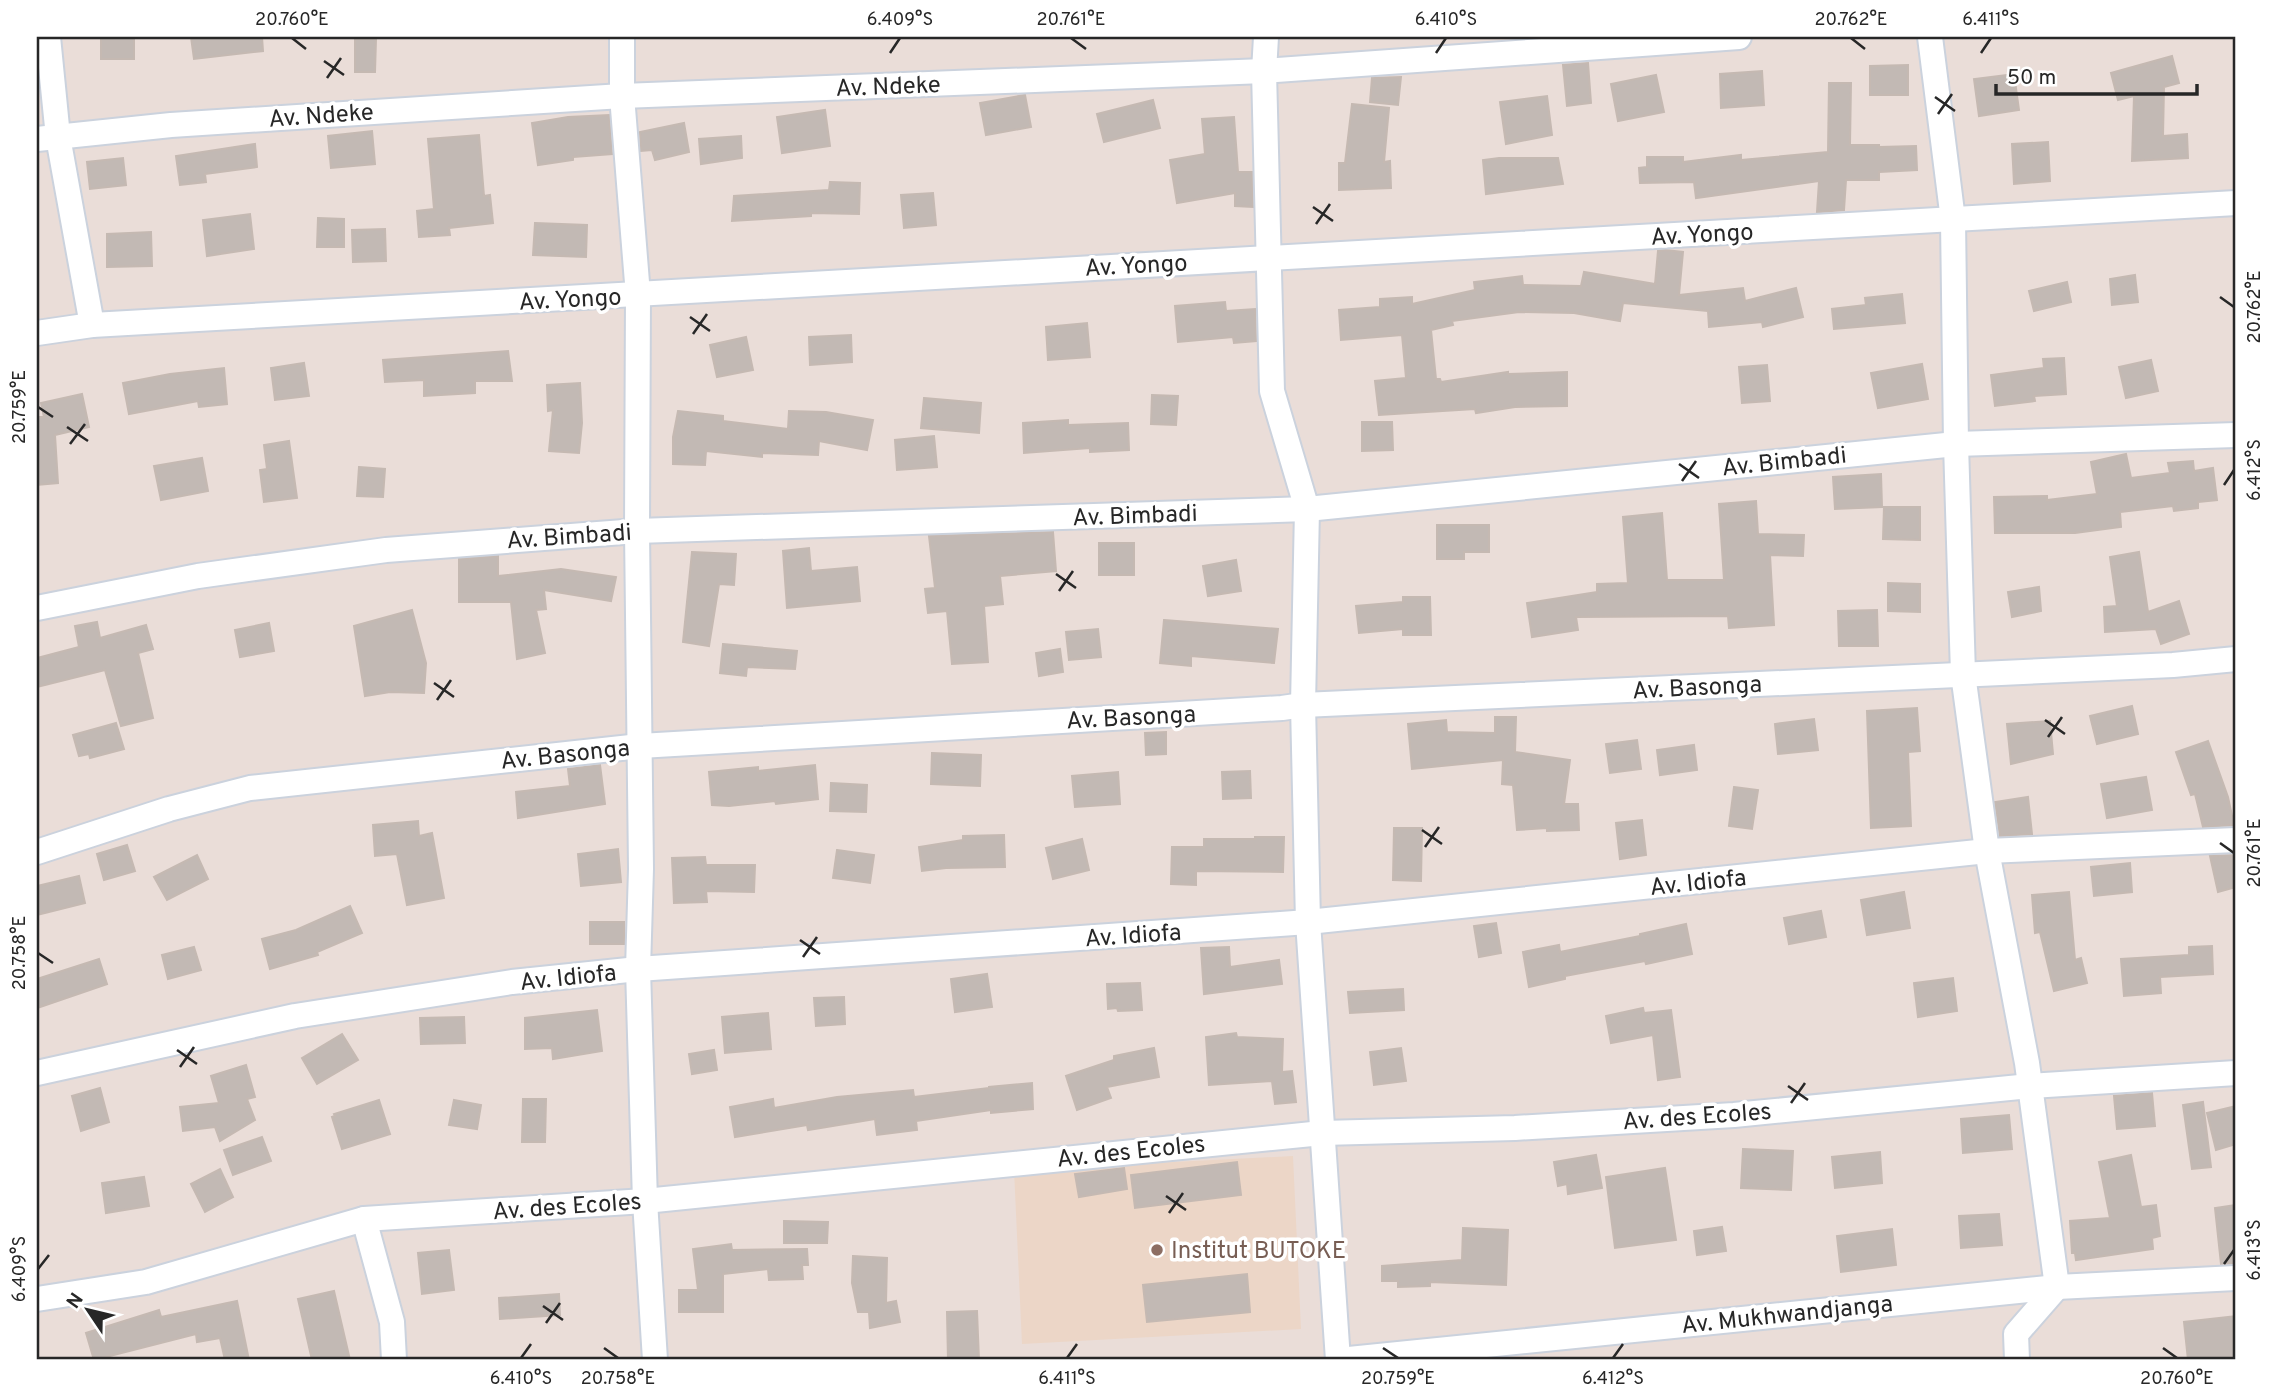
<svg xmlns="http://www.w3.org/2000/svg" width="2273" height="1397" viewBox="0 0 2273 1397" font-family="Overpass,sans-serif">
<rect width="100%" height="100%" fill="#eaddd8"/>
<polygon fill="#ecd6c7" points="1293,1156 1301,1329 1022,1344 1014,1170"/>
<g fill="#c2b9b4" stroke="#c5b9b2" stroke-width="2">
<rect x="101" y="37" width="33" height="22"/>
<polygon points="191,37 262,37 263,51 194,59"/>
<polygon points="355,39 376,39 375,72 355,72"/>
<polygon points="2172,56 2179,83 2164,87 2163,136 2187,134 2188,158 2132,161 2134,96 2118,100 2111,73"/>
<polygon points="1588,63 1591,103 1567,106 1563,65"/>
<polygon points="1908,65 1908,95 1870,95 1870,66"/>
<polygon points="1762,71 1764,105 1721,108 1720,74"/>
<polygon points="2014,74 2019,110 1979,116 1974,79"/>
<polygon points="1656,75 1664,112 1618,121 1611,84"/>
<polygon points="1401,77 1398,105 1370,102 1372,78"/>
<polygon points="1829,83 1851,83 1850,145 1879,145 1879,147 1916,146 1917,170 1879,172 1879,180 1846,180 1844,210 1820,212 1817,212 1819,181 1696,198 1694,182 1640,183 1639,168 1647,167 1647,157 1683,157 1683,162 1741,155 1741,160 1828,152"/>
<polygon points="1025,95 1031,127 986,135 980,103"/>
<polygon points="1547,96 1552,135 1506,144 1500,102"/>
<polygon points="1153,100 1160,128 1104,142 1097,114"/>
<polygon points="1352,104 1389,108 1384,162 1390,161 1391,188 1339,190 1339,163 1345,163"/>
<polygon points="825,110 830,146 782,153 777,117"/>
<polygon points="609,115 612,154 573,157 573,160 538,165 532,123 568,117"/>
<polygon points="1234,117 1238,172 1252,172 1253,207 1235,206 1235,193 1177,203 1170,160 1205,154 1202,119"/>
<polygon points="684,123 689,152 655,160 652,150 641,151 640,132"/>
<polygon points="372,131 375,164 331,168 328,136"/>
<polygon points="479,135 484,196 490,195 493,223 449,228 450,235 419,237 417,211 434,209 428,139"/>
<polygon points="741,136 742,158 701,164 699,139"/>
<polygon points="2048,142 2050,181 2014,184 2012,144"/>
<polygon points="255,144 257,167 205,174 206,182 180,185 176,156"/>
<polygon points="123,158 126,185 90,189 87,162"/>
<polygon points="1499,158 1558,158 1563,184 1486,194 1483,160"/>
<polygon points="830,182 860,183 859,214 811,213 811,216 732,221 734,196 829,190"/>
<polygon points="933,193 936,225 904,228 901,195"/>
<polygon points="250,214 254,249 207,256 203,220"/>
<polygon points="318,218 344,219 344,247 317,247"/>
<polygon points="535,223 587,225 586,257 533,255"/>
<polygon points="385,229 386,261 353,262 352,230"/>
<polygon points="151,232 152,266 107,267 107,234"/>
<polygon points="1665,250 1683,252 1679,295 1743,288 1745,301 1796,288 1803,317 1763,327 1762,322 1709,327 1708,311 1623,303 1620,321 1574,313 1519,312 1452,321 1453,325 1431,330 1436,379 1440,379 1441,382 1508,372 1508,374 1567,372 1567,406 1515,407 1476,413 1475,409 1379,415 1375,381 1406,378 1402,335 1341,340 1339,310 1380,307 1380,299 1412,297 1412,304 1475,290 1474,282 1522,276 1523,285 1581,286 1584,272 1655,284 1658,251"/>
<polygon points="2135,275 2138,302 2112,305 2110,279"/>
<polygon points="2067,282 2071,302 2034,311 2029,291"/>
<polygon points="1902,294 1905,323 1834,329 1832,309 1866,305 1865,298"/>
<polygon points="1225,302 1226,311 1255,309 1256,341 1234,343 1233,337 1178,342 1175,306"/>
<polygon points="1087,323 1090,357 1048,360 1046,327"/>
<polygon points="851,335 852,362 810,365 809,337"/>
<polygon points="746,337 753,370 717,377 710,345"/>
<polygon points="508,351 512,381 475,381 475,393 424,396 424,380 385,382 383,360"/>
<polygon points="2064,358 2066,394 2034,396 2035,401 1995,406 1991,375 2044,368 2043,359"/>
<polygon points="2151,360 2158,391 2126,398 2119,367"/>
<polygon points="304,363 309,396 275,400 271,368"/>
<polygon points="1922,364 1928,399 1878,408 1871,373"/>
<polygon points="1767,365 1770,401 1742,403 1739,367"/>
<polygon points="224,368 227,404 199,407 198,401 129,414 123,383 170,374"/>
<polygon points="580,383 582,423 579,453 549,451 553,410 548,411 547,385"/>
<polygon points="82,394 89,427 55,435 58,483 37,485 37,417 44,417 41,403"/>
<polygon points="1152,395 1178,396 1176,425 1151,424"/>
<polygon points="924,398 981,403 979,433 921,428"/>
<polygon points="678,411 723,416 723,421 788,429 789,411 826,412 873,420 867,450 819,441 818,455 762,453 762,457 706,451 705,465 673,464 673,437"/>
<polygon points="1068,420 1068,425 1128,423 1129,450 1090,452 1090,448 1024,453 1023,423"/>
<polygon points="1362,422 1392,422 1393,450 1362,451"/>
<polygon points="934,436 937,467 897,470 895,440"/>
<polygon points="289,441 297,498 264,502 260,470 267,469 264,445"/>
<polygon points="2126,454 2131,478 2170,473 2168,463 2193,461 2194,471 2213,468 2217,500 2198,502 2198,508 2174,511 2173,506 2120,512 2121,527 2075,533 1995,533 1994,497 2047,496 2047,500 2097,494 2091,462"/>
<polygon points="202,458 208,491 161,500 154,466"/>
<polygon points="359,467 385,469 383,497 357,496"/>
<polygon points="1881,474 1882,507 1835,509 1833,477"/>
<polygon points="1756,501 1758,534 1804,535 1803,556 1770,555 1774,625 1729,628 1728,616 1576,617 1578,630 1532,637 1527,603 1597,592 1597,584 1628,583 1623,517 1662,513 1667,580 1724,580 1719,504"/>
<polygon points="1884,507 1920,507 1920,540 1883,539"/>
<polygon points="1437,525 1489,525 1489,552 1464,552 1464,559 1437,559"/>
<polygon points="1053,532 1056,571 1000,576 1003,604 984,606 988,662 952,664 947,611 928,613 925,589 935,588 929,536"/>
<rect x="1099" y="543" width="35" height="32"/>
<polygon points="809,548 811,571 857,567 860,601 787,608 783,551"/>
<polygon points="692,552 736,554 734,585 719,584 709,646 683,642"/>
<polygon points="2139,552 2148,612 2179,601 2189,634 2161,644 2156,629 2105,632 2104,607 2117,606 2110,557"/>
<polygon points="498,556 498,576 561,569 616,577 611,601 544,590 546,609 536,610 545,653 517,659 511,602 459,602 459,559"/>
<polygon points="1236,560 1241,591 1208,596 1203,566"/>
<polygon points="1888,583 1920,584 1920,612 1888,611"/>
<polygon points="2039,587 2041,611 2012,617 2008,592"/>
<polygon points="1403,597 1430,597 1431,635 1403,635 1403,629 1359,633 1356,606 1403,602"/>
<polygon points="412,610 426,663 424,693 390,692 365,696 354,626"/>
<polygon points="1877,610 1878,646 1839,646 1838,611"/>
<polygon points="1164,620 1278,629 1274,663 1191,656 1191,666 1160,663"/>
<polygon points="97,622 100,638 146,625 153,649 138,653 153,718 121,726 105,670 37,687 37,658 79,647 75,626"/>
<polygon points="269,623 274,651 240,657 235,630"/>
<polygon points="1098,629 1101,657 1069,660 1066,632"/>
<polygon points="723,644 797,651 795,669 747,667 746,676 720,673"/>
<polygon points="1060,649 1063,672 1039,676 1036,653"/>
<polygon points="2132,706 2138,734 2097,744 2090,716"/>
<polygon points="1917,708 1920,751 1908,752 1911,826 1871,828 1867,711"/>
<polygon points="1495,717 1516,717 1515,752 1570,760 1564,804 1578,804 1579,830 1547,831 1547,828 1517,830 1513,785 1502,784 1503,760 1412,769 1408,724 1446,720 1447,732 1495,733"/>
<polygon points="1814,719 1818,750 1778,754 1775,724"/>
<polygon points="2050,721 2053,754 2011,764 2007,724"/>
<polygon points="116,723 124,749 90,758 89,754 79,756 73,735"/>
<polygon points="1166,732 1166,754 1146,755 1145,733"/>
<polygon points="1637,740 1641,769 1610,773 1606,744"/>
<polygon points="2208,741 2228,797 2234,825 2203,827 2195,794 2191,795 2176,752"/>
<polygon points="1694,745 1697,770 1660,775 1657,750"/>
<polygon points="932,753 981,755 980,786 931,784"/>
<polygon points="600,765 605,804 518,818 516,792 570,786 568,769"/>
<polygon points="815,765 818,799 776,804 775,801 729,806 712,805 709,772 758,767 758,771"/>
<polygon points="1250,771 1251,798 1223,799 1222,772"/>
<polygon points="1118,772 1120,804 1075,807 1072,776"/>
<polygon points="2146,777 2152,810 2107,818 2101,784"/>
<polygon points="831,783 867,785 866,812 830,811"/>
<polygon points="1734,787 1758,790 1752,829 1729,826"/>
<polygon points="2028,797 2032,834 2000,836 1995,802"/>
<polygon points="1642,820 1646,855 1620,859 1616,823"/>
<polygon points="418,821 419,836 432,833 444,898 407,905 397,854 375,856 373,825"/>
<polygon points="1394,828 1422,828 1421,881 1393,880"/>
<polygon points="1004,835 1005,867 946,868 922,871 919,847 963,840 963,836"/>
<polygon points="1255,837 1284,837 1283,872 1196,871 1196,885 1171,884 1172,847 1204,847 1204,839 1255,839"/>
<polygon points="1082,839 1089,870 1053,879 1046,848"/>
<polygon points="127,845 135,871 104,880 97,854"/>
<polygon points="618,849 621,882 581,886 578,854"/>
<polygon points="837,850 874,855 870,883 833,878"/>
<polygon points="197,855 208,879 167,900 154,877"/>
<polygon points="2236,855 2236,887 2218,892 2210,856"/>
<polygon points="705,857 706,865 755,865 754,892 706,891 707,902 674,903 672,858"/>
<polygon points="2130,863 2132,892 2094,896 2091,867"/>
<polygon points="79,876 85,903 37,915 37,886"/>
<polygon points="1904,892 1910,928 1867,935 1861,900"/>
<polygon points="2069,892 2075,960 2081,958 2087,983 2054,991 2040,932 2035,933 2032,895"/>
<polygon points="350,906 362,933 317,952 318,955 270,969 262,939 296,930"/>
<polygon points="1821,911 1826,937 1789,944 1784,918"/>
<rect x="590" y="922" width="34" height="22"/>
<polygon points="1496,923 1501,953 1479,957 1474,926"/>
<polygon points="1686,924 1692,954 1646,964 1645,961 1565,976 1565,979 1529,987 1523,952 1559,945 1560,952 1640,936 1640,934"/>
<polygon points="2212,946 2213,974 2160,977 2161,993 2124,996 2121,959 2189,955 2189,947"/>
<polygon points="194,947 201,970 168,979 162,955"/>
<polygon points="1229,947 1230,967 1279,960 1282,984 1204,994 1201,948"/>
<polygon points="99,959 107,984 37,1008 37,979"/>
<polygon points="987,974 992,1007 955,1012 951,979"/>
<polygon points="1953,978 1957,1011 1918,1017 1914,983"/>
<polygon points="1140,983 1142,1010 1118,1011 1117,1008 1108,1009 1107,984"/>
<polygon points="1403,989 1404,1010 1350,1013 1348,992"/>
<polygon points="844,997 845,1024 816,1026 814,998"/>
<polygon points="1643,1008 1644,1013 1671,1010 1680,1077 1658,1080 1653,1035 1611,1043 1606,1016"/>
<polygon points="597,1010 602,1051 553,1059 552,1048 525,1049 525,1018"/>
<polygon points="768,1013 771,1049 725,1053 722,1017"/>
<polygon points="464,1017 465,1043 421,1044 420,1018"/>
<polygon points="1236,1033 1237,1037 1283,1039 1282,1072 1292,1071 1296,1102 1275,1104 1272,1081 1209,1085 1206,1037"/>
<polygon points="342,1034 358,1060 317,1084 302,1058"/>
<polygon points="1154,1048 1159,1077 1107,1087 1111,1098 1077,1110 1066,1076 1114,1060 1114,1056"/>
<polygon points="1401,1048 1406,1081 1374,1085 1370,1052"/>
<polygon points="714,1050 717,1070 692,1074 689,1054"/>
<polygon points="246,1065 255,1097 247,1099 255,1120 220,1141 215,1127 183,1131 180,1107 219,1103 211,1076"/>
<polygon points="1032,1083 1033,1109 991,1113 991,1110 916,1121 917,1130 877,1135 875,1119 808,1130 807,1125 735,1137 730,1107 773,1099 774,1108 837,1097 913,1090 914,1097 989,1088 989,1087"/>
<polygon points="100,1088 109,1122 81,1131 72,1096"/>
<polygon points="2152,1093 2155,1126 2117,1129 2114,1096"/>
<polygon points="523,1099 546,1099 545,1142 522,1142"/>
<polygon points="379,1100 390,1134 342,1149 332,1117 335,1116 334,1114"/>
<polygon points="454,1100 481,1105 477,1129 449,1125"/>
<polygon points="2203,1102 2211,1167 2192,1169 2183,1105"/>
<polygon points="2236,1106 2236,1144 2216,1150 2207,1113"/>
<polygon points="2009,1115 2012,1149 1963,1153 1961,1119"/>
<polygon points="262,1137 271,1161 233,1175 224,1150"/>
<polygon points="1743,1149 1793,1151 1791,1190 1741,1188"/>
<polygon points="1880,1152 1882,1183 1835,1188 1832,1157"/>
<polygon points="1596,1155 1602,1188 1568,1194 1567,1184 1558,1186 1554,1162"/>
<polygon points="2131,1155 2141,1207 2156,1205 2160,1236 2152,1238 2153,1249 2076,1260 2075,1253 2072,1253 2070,1221 2110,1218 2099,1162"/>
<polygon points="1237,1162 1241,1195 1135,1208 1131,1175"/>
<polygon points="1124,1168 1127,1189 1079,1197 1075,1174"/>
<polygon points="1665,1168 1676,1240 1615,1248 1606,1177"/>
<polygon points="220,1169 233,1197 205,1212 191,1184"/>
<polygon points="144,1177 149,1206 106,1213 102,1183"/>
<polygon points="2236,1205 2236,1263 2221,1264 2215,1208"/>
<polygon points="1999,1214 2002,1245 1961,1248 1959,1216"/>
<polygon points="784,1221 828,1222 827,1243 784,1243"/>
<polygon points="1722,1227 1726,1251 1697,1255 1694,1231"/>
<polygon points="1463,1228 1508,1230 1506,1285 1430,1282 1430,1286 1398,1287 1398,1281 1382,1281 1382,1266 1462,1260"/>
<polygon points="1892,1229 1896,1265 1841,1272 1837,1236"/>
<polygon points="731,1244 732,1250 807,1249 808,1265 802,1265 803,1279 769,1280 768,1269 723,1274 723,1312 679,1312 679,1290 698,1290 693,1249"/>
<polygon points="449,1250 454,1290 422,1294 418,1253"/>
<polygon points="853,1256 887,1258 886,1303 896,1301 900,1322 870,1328 869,1312 858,1312 852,1283"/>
<polygon points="1247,1274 1250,1312 1147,1322 1143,1285"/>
<polygon points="334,1291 350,1360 312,1360 298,1299"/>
<polygon points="559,1294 560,1315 500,1319 499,1298"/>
<polygon points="237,1301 249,1360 225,1360 220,1338 197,1342 196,1334 94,1360 86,1333 159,1310 161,1317"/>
<polygon points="977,1311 979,1360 948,1360 947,1312"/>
<polygon points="2236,1316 2236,1360 2188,1360 2184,1322"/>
</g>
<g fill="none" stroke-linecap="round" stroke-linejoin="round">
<g stroke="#cbd2dd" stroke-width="28">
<g id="minor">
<polyline points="48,37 58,137 92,325"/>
<polyline points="622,37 622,96 638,295 637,531 641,869 638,969 645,1201 655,1360"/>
<polyline points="1266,37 1264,71 1272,391 1307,509 1303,705 1308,922 1338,1360"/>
<polyline points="1930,37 1953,220 1956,444 1963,674 1987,851 2027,1063 2057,1287 2016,1334 2017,1360"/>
<polyline points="37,139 171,125 622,96 1264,71 1739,37"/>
<polyline points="37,333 92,325 2236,203"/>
<polyline points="37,608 198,576 386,550 637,531 1307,509 1956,444 2236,435"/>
<polyline points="37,852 169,809 250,788 640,746 1282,708 1303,705 2173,665 2236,659"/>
<polyline points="37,1073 295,1016 512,982 638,969 1308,922 1987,851 2236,840"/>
<polyline points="364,1219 392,1322 394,1360"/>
<polyline points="37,1299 146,1282 364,1219 645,1201 1322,1133 1515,1128 1734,1115 2030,1086 2236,1073"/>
<polyline points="1339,1360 2057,1287 2236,1278"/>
</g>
</g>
<use href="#minor" stroke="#fff" stroke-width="24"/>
</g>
<path fill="none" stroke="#272727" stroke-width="2.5" d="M292,38L306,49M1071,38L1086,49M1851,38L1865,49M890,53L900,38M1436,53L1446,38M1981,53L1991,38M324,61L344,75M327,78L341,58M1935,97L1955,111M1938,114L1952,94M1313,207L1333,221M1316,224L1330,204M2220,297L2234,307M690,317L710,331M693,334L707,314M38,407L53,417M67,427L88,441M70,444L85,424M1679,464L1699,478M1682,481L1696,461M2224,485L2234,470M1056,574L1076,588M1059,591L1073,571M434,683L454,697M437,700L451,680M2045,720L2065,734M2048,737L2062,717M1422,830L1442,844M2220,843L2234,853M1425,847L1439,827M800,940L820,954M38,953L53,963M803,957L817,937M177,1050L197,1064M180,1067L194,1047M1788,1086L1808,1100M1791,1103L1805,1083M1166,1196L1186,1210M1169,1213L1183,1193M2224,1264L2234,1250M38,1269L49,1255M543,1306L563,1320M546,1323L560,1303M604,1348L618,1358M1383,1348L1398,1358M2163,1348L2177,1358M521,1358L531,1344M1067,1358L1077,1344M1613,1358L1623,1344"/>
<circle fill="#8d6e63" stroke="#fff" stroke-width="2.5" cx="1157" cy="1250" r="7"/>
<g text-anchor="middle" stroke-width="7" stroke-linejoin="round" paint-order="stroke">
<g font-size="24" fill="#272727" stroke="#fff">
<text transform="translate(888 86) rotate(-2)" y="8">Av. Ndeke</text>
<text transform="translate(321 115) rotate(-4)" y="8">Av. Ndeke</text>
<text transform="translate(1702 234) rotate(-3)" y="8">Av. Yongo</text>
<text transform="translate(1136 265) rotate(-3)" y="8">Av. Yongo</text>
<text transform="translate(570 299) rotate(-3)" y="8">Av. Yongo</text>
<text transform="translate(1784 461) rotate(-6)" y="8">Av. Bimbadi</text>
<text transform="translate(1135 515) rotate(-2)" y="8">Av. Bimbadi</text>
<text transform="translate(569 536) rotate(-4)" y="8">Av. Bimbadi</text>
<text transform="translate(1697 687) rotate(-3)" y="8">Av. Basonga</text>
<text transform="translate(1131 717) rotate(-3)" y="8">Av. Basonga</text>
<text transform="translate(565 754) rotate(-6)" y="8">Av. Basonga</text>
<text transform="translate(1698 882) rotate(-6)" y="8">Av. Idiofa</text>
<text transform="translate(1133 935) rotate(-4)" y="8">Av. Idiofa</text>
<text transform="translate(568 977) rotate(-6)" y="8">Av. Idiofa</text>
<text transform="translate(1697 1116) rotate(-4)" y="8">Av. des Ecoles</text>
<text transform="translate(1131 1151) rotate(-6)" y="8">Av. des Ecoles</text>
<text transform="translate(567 1206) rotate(-4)" y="8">Av. des Ecoles</text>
<text transform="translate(1787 1314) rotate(-6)" y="8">Av. Mukhwandjanga</text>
</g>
<g font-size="24" fill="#785e54" stroke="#fff" text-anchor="start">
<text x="1171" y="1258">Institut BUTOKE</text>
</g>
</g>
<rect width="2273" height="1397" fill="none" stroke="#ffffff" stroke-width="77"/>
<g transform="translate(88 1310) rotate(305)" stroke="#ffffff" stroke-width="5" paint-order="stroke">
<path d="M0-5L12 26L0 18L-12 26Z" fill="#272727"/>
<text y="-10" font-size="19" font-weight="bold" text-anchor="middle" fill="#272727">N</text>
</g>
<path d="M1996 84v10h201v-10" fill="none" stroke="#272727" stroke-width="3.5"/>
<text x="2007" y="84" font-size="21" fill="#272727" stroke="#ffffff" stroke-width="5" paint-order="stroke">50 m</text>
<rect x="38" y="38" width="2196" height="1320" fill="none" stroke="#272727" stroke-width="2.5"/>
<g font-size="18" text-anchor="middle" fill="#272727">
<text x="292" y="25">20.760°E</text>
<text x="900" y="25">6.409°S</text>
<text x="1071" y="25">20.761°E</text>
<text x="1446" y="25">6.410°S</text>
<text x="1851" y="25">20.762°E</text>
<text x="1991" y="25">6.411°S</text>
<text transform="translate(2254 307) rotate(-90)" y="6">20.762°E</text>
<text transform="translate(19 407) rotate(-90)" y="6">20.759°E</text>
<text transform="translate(2254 470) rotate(-90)" y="6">6.412°S</text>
<text transform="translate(2254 853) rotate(-90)" y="6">20.761°E</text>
<text transform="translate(19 953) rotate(-90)" y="6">20.758°E</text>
<text transform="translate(2254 1250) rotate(-90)" y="6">6.413°S</text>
<text transform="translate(19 1269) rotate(-90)" y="6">6.409°S</text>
<text x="521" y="1384">6.410°S</text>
<text x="618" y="1384">20.758°E</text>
<text x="1067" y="1384">6.411°S</text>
<text x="1398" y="1384">20.759°E</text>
<text x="1613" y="1384">6.412°S</text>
<text x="2177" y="1384">20.760°E</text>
</g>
</svg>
